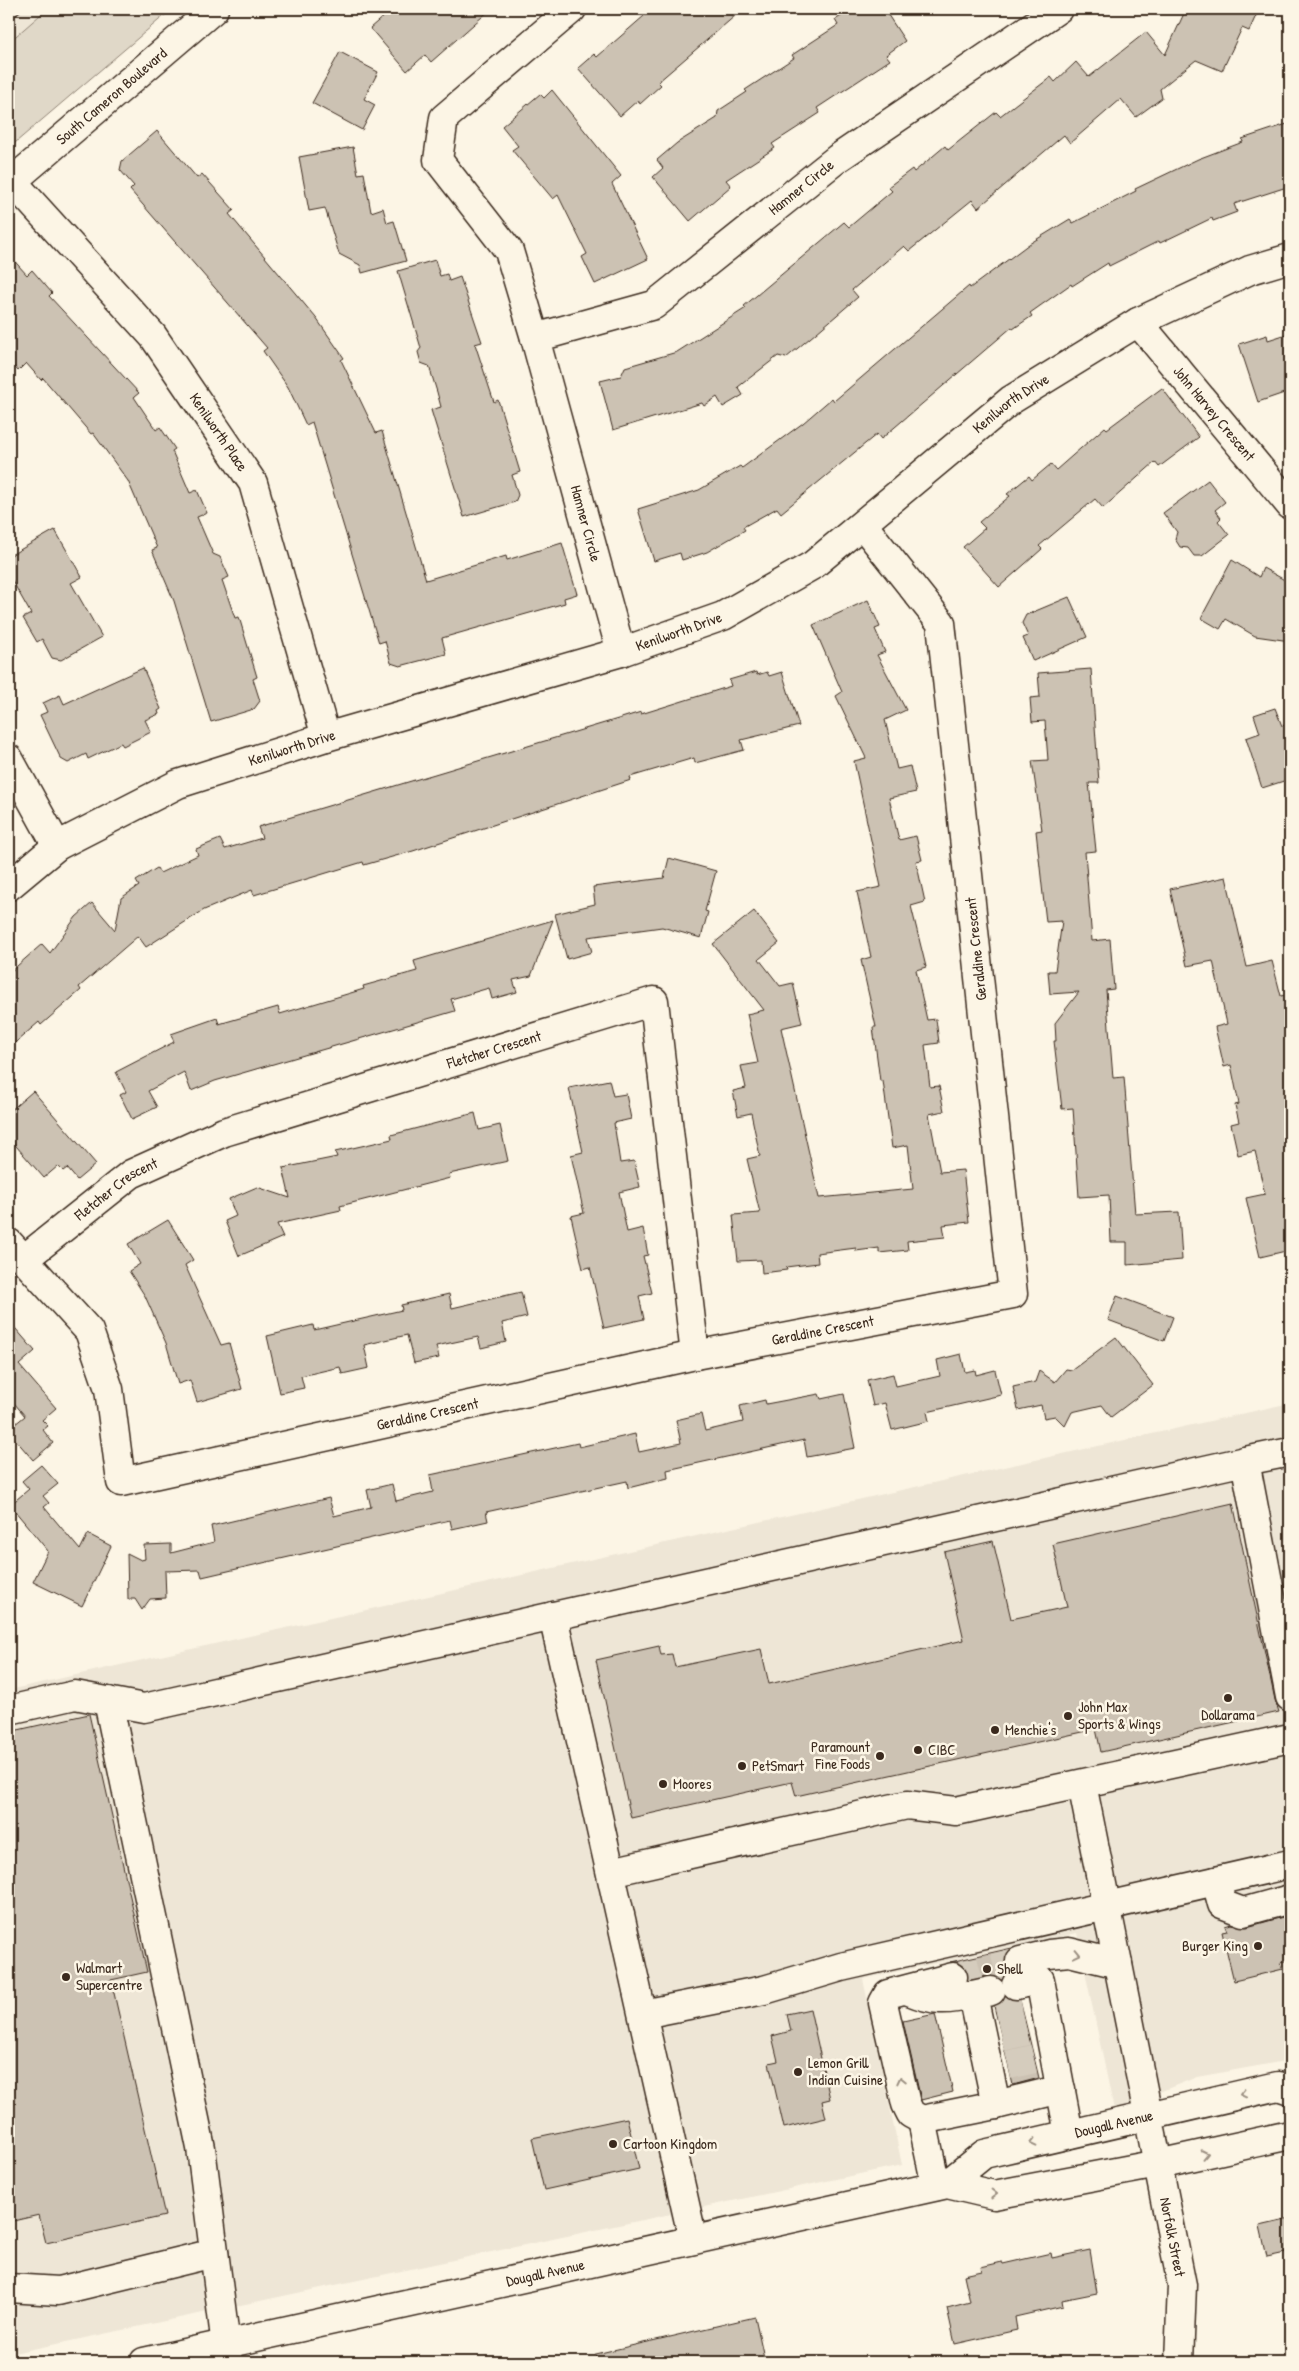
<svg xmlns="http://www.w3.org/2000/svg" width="1299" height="2371" viewBox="0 0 1299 2371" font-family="'Patrick Hand',sans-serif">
<rect width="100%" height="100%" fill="#fcf5e5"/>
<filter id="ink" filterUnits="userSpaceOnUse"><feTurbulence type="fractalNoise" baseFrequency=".02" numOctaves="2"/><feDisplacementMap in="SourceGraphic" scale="10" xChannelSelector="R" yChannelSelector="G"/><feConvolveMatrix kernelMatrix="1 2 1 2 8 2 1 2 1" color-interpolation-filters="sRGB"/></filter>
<g filter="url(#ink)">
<g fill="#eee6d6">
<polygon points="9,9 47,9 9,42"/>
<polygon points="1290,1403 1290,2060 1197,2077 1114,2110 1077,1933 863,1979 902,2165 9,2354 9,1690"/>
</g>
<polygon fill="#e0d8c8" stroke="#8e8173" points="47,9 172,9 9,148 9,42"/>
<g fill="#ccc2b3" stroke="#3b2a1e">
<polygon points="392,9 491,9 431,62 425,55 407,71 370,28"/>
<polygon points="652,9 743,9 658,82 661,85 640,104 638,100 620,116 578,68 594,54 597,57"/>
<polygon points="852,9 884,9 905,41 886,55 890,60 817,108 820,113 772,144 775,148 726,180 731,186 690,221 653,177 663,168 657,160 677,143 717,118 718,111 747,92 745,90 794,58 792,55 838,25 835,20"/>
<polygon points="1186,9 1259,9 1249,31 1242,28 1222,71 1196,60 1160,89 1162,98 1136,117 1121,99 1070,143 1064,135 978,208 972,200 909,251 904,246 852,290 858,297 816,333 786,358 778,356 738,387 743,395 723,407 717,397 704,406 702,403 613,430 600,381 621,376 625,367 677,352 746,308 744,306 844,222 849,227 892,191 888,187 912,169 914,172 945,146 948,150 996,112 1000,116 1051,77 1055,82 1076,62 1089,77 1146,32 1165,55"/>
<polygon points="340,52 378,72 364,99 375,105 362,130 312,103"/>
<polygon points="552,90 621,176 612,184 648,259 595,284 582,257 587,254 558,195 553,199 512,150 518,146 502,126 540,94 544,98"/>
<polygon points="1290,123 1290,186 1234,204 1237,212 1213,221 1212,218 1160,243 1159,241 1109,266 1108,263 1072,286 1071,284 1030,313 1032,316 1013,329 1012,327 881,439 877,434 781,513 777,508 743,527 745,530 707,552 682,560 680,553 654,561 638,509 699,490 740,466 742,468 803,423 832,398 834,401 969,286 970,288 1029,244 1070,219 1073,223 1136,191 1135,189 1198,159 1243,142 1242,139"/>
<polygon points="157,131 197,178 202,174 234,210 229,214 316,318 344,358 341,360 376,433 382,431 426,580 506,556 507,560 562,543 577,594 564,598 565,603 442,638 446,654 400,666 391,663 385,641 379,643 312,422 306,425 288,387 263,351 267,348 130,190 134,186 120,170 122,161"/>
<polygon points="353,147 358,174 364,173 371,212 383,208 387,223 394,221 406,261 362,273 360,265 339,254 325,208 309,211 299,157"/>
<polygon points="9,255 27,275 32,270 52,293 49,296 139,393 134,397 156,430 160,427 175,449 172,451 190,493 197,490 207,513 197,517 213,554 220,557 229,577 222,580 235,618 239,617 257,677 253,679 260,701 254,709 211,722 174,601 152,550 157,548 128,481 93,433 91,434 43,378 41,380 26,363 18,371 9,361"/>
<polygon points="435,260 440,276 447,274 449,281 460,277 482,342 475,344 494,402 498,400 520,472 512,475 518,495 515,502 464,517 431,410 441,407 437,392 429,366 421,363 418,352 421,348 398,271"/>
<polygon points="1290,333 1290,391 1258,402 1239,344 1267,335 1268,340"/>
<polygon points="1162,388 1199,437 1159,467 1155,462 1103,508 1095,499 1039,546 1042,549 999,587 963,547 985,528 979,522 1010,496 1007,494 1029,476 1032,480 1051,464 1056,470 1105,427 1107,429"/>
<polygon points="1208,480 1225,502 1215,510 1221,518 1218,521 1229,535 1202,556 1194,556 1188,548 1180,547 1175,539 1177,532 1163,513"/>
<polygon points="55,530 82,577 71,583 102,637 61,660 52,658 42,639 37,642 23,618 31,614 9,575 9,556"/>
<polygon points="1232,560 1259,577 1263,568 1290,583 1290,641 1255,636 1226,619 1220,629 1201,618"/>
<polygon points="1069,597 1087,637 1033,661 1023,638 1028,636 1022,623 1026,615"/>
<polygon points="868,600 880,627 875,629 885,652 877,655 906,710 885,720 897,769 910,766 916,792 889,798 899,840 916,836 922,860 916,861 925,902 911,906 926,967 916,970 927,1020 936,1019 939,1043 925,1045 930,1087 939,1086 944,1111 929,1114 940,1172 963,1170 969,1222 943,1225 945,1237 907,1241 908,1250 879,1253 879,1248 856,1251 856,1248 817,1253 818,1263 786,1267 787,1270 762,1273 761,1260 738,1261 733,1215 760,1213 747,1159 760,1156 751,1113 738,1116 733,1091 746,1088 741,1066 758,1063 747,1014 764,1010 713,944 754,911 779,943 759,959 780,986 793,983 802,1023 781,1028 819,1198 913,1189 908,1145 892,1148 883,1081 880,1081 873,1027 876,1027 861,960 871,957 857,892 881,887 854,761 866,758 836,696 842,692 813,625"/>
<polygon points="143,668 161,709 158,711 159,714 145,720 151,732 123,746 121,743 88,759 86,754 68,763 61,759 40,715 47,712 43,703 60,695 64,704"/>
<polygon points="1091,669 1099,783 1089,783 1096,851 1085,852 1092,941 1110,939 1114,989 1106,990 1113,1078 1124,1077 1135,1214 1179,1212 1182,1260 1127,1265 1127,1242 1111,1242 1109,1195 1079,1197 1073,1108 1062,1109 1054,1041 1056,1041 1055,1023 1079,992 1050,994 1048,971 1055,971 1062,921 1046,922 1036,831 1042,830 1032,761 1048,760 1045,721 1032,722 1030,698 1040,697 1038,673"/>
<polygon points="756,672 757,675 767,672 769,676 782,672 799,726 741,740 744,750 695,763 694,758 630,777 631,780 413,851 364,865 363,862 254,895 252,890 204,910 146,947 138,936 79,987 81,990 41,1025 39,1022 9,1048 9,973 42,944 50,953 76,917 92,903 115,930 121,898 139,886 136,881 157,868 160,873 198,855 196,849 220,839 225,849 262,838 258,827 618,719 641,712 641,714 731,686 729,680"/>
<polygon points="1275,708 1282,726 1290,723 1290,779 1262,788 1246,738 1260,733 1254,715"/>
<polygon points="669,858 716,871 705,911 708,912 701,938 662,927 588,937 592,952 567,959 555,914 595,904 593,887 664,878"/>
<polygon points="1226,877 1247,967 1272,961 1281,996 1290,994 1290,1250 1260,1257 1246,1198 1265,1194 1255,1151 1238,1155 1231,1124 1239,1122 1235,1105 1239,1104 1231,1065 1224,1067 1215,1027 1227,1024 1213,961 1187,966 1170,889"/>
<polygon points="553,920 531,976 513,980 517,992 492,999 489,988 451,999 455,1011 215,1081 191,1091 184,1072 148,1091 157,1107 132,1119 120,1095 126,1092 116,1072 174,1042 171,1034 217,1018 219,1024 278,1007 280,1014 364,989 363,986 417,971 414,961"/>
<polygon points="609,1080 613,1096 626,1094 631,1119 614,1123 620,1163 634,1161 640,1187 619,1192 627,1232 643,1228 648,1255 643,1256 652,1293 639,1296 644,1319 604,1328 590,1267 583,1269 571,1216 584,1213 571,1155 583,1152 569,1088"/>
<polygon points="33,1091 96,1164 77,1180 67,1168 63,1171 58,1166 44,1178 9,1138 9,1112"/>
<polygon points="475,1113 479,1130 500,1125 508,1161 449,1174 450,1178 340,1206 341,1210 277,1224 283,1237 239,1256 225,1221 236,1216 229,1199 257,1187 290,1198 283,1168 337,1157 335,1152 392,1139 391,1135"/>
<polygon points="168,1220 193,1260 185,1265 221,1345 229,1343 242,1389 197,1402 190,1380 178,1384 166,1343 145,1296 129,1271 140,1264 128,1244"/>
<polygon points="521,1292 527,1317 502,1323 506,1342 481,1348 478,1337 436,1346 439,1358 414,1363 407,1335 364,1345 369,1368 342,1374 340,1367 301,1376 304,1388 280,1393 267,1336 313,1325 314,1330 402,1310 401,1305 449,1294 452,1308"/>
<polygon points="1117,1296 1173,1317 1164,1341 1108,1320"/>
<polygon points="9,1321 35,1351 19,1365 56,1408 42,1420 48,1426 43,1430 53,1443 33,1460 9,1432 9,1429 25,1416 9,1397"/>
<polygon points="1116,1337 1153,1385 1111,1417 1102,1405 1072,1412 1065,1426 1055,1416 1044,1418 1041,1405 1018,1410 1013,1387 1035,1382 1039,1371 1055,1382 1066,1369 1072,1370"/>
<polygon points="961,1354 965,1372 975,1370 976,1375 995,1370 1001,1395 927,1412 929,1421 892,1430 885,1403 873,1406 867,1380 893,1374 896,1386 940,1376 937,1360"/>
<polygon points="819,1394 821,1399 844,1394 855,1448 807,1457 804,1440 667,1470 668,1478 628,1488 627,1481 486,1512 488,1521 452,1529 450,1520 202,1577 200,1570 165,1571 166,1598 150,1599 142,1610 135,1599 128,1599 127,1553 141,1560 145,1559 144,1545 171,1544 171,1553 214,1542 211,1526 329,1498 334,1516 371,1507 367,1490 392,1484 396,1501 433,1492 430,1475 578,1443 579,1447 635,1434 639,1452 681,1443 676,1420 701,1414 705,1431 743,1422 740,1406 765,1400 766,1404"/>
<polygon points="41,1465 58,1484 43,1496 49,1503 44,1507 80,1550 88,1534 111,1546 82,1606 33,1582 48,1551 10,1505 29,1489 22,1481"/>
<polygon points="1233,1503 1275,1700 1279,1712 1101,1752 1096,1729 796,1796 792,1782 631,1818 596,1660 659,1646 661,1655 672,1654 675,1667 761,1649 769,1684 964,1640 944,1552 993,1541 1011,1619 1067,1607 1053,1544"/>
<polygon points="89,1714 147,1972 111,1980 165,2216 46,2243 39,2215 9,2222 9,1732"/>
<polygon points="1290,1915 1290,1960 1281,1962 1283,1969 1234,1981 1222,1932 1227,1931 1225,1926 1231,1924 1247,1927"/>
<polygon points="1012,1948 1005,1957 1005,1965 1009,1972 1001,1980 988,1976 968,1980 968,1973 964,1966 958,1962 950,1962"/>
<polygon points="1006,1996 1012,2000 1020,2000 1039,2078 1013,2085 994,2006 1001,2003"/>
<polygon points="810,2009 830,2099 822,2101 826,2118 784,2128 769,2063 778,2061 772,2036 791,2031 787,2014"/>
<polygon points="935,2014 953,2092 921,2100 903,2021"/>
<polygon points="627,2118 639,2169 544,2190 532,2138"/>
<polygon points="1290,2219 1290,2252 1267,2257 1260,2226"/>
<polygon points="1090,2250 1097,2293 1062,2300 1063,2306 1015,2317 1017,2330 955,2344 947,2308 970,2302 964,2275 982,2271 981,2267 1002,2262 1003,2264 1051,2253 1052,2258"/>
<polygon points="755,2317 765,2362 597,2362 596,2354"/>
</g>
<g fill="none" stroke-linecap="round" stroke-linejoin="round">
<g stroke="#d5ccbd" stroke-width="28" stroke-dasharray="28 14" stroke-linecap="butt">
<polyline points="953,1977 1020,1961"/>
<polyline points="996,2012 1022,2007"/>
<polyline points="1001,2037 1027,2031"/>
<polyline points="1008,2065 1034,2059"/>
</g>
<g stroke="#3b2a1e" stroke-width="31">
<g id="minor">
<path id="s1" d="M572,9L444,118L438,160L509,251L535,338L621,652"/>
<path id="s2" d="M12,181L153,336L253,483L326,737"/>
<path id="s3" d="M9,184L214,9"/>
<path id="s4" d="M1138,322L1290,505"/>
<path id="s5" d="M535,338L654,305L838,158L1058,9"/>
<polyline points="9,759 57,846"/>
<path id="s6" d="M9,886L57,846L178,784L326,737L621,652L723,616L813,565L1011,400L1138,322L1250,270L1290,258"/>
<path id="s7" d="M9,1243L89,1331L109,1389L121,1482L695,1355L1013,1294L941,623L863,525"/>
<path id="s8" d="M24,1259L131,1174L224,1132L654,1001L695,1355"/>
<polyline points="1245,1461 1290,1452"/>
<polyline points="553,1616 693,2240"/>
<polyline points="108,1701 201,2148 228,2362"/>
<polyline points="9,1710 75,1695 144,1708 1245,1461 1290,1697"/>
<path id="s9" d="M1082,1784L1182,2285L1179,2362"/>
<polyline points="611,1872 907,1805 956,1811 1290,1738"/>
<polyline points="1216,1881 1222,1904 1243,1912 1290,1899"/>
<polyline points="1020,1961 1049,1954 1069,1952 1118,1964"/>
<polyline points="1016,1985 1040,1980 1069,2134"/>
<path d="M909,1991C933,2001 947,2001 973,1995"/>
<polyline points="991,1991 973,1995 996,2105 1061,2089"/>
<polyline points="643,2014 764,1990 841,1967 1290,1864"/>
<polyline points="922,2120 911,2114 906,2104 883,2003 888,1994 953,1977"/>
<polyline points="936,2186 922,2120 996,2105"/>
<polyline points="9,2288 58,2291 214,2253"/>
</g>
</g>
<g stroke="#3b2a1e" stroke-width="31">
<g id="major">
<path id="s10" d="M947,2184L984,2154L1278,2086L1290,2090"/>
<path id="s11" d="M144,2362L947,2184L994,2195L1158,2164L1290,2135"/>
</g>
</g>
<use href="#minor" stroke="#fcf5e5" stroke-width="28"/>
<use href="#major" stroke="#fcf5e5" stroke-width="28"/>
<g stroke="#3b2a1e" stroke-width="5.5">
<polyline id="rail" points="9,18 19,9"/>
</g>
<use href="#rail" stroke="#fcf5e5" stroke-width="4" stroke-dasharray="11" stroke-linecap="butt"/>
</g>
<defs><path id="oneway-chevron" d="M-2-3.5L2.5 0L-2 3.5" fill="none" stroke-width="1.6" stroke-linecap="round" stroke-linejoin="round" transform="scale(1.25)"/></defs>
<g stroke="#9c9082">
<use href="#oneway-chevron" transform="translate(1077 1954) rotate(13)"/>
<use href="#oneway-chevron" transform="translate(901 2080) rotate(-103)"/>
<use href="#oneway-chevron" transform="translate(1243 2094) rotate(167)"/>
<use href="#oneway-chevron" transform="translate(1033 2143) rotate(167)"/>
<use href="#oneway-chevron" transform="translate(1205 2154) rotate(-12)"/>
<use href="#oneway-chevron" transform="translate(994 2194) rotate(1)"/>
</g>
</g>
<g fill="#3b2a1e" stroke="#fcf5e5" stroke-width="2">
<circle cx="1228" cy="1698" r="5"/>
<circle cx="1068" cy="1716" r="5"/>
<circle cx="995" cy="1730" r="5"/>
<circle cx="918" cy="1750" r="5"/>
<circle cx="880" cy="1756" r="5"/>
<circle cx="742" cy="1766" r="5"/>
<circle cx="663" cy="1784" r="5"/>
<circle cx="1258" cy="1946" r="5"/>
<circle cx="987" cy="1969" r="5"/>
<circle cx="66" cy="1977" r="5"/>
<circle cx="798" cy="2072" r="5"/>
<circle cx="613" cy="2144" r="5"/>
</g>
<g text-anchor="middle" stroke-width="5" stroke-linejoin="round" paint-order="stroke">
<g font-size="15" fill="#3b2a1e" stroke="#fcf5e5">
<text dy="5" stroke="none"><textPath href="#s3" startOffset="135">South Cameron Boulevard</textPath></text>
<text dy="5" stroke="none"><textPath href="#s5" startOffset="312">Hamner Circle</textPath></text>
<text dy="5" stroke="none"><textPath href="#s6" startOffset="1128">Kenilworth Drive</textPath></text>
<text dy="5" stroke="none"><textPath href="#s4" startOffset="119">John Harvey Crescent</textPath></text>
<text dy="5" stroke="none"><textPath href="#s2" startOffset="326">Kenilworth Place</textPath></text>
<text dy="5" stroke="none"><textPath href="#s1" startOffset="609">Hamner Circle</textPath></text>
<text dy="5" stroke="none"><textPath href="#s6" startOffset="722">Kenilworth Drive</textPath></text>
<text dy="5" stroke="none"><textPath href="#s6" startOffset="318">Kenilworth Drive</textPath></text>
<text transform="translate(976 949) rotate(-96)" y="5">Geraldine Crescent</text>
<text dy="5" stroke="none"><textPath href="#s8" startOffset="521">Fletcher Crescent</textPath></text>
<text dy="5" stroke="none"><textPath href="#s8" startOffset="116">Fletcher Crescent</textPath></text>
<text dy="5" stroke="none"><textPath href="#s7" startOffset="992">Geraldine Crescent</textPath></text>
<text dy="5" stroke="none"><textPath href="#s7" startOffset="588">Geraldine Crescent</textPath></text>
<text dy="5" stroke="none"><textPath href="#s10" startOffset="181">Dougall Avenue</textPath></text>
<text dy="5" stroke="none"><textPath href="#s9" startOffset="462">Norfolk Street</textPath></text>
<text dy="5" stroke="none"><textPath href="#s11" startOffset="411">Dougall Avenue</textPath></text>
</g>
<g font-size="15" fill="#3b2a1e" stroke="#fcf5e5" text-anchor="start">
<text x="1078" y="1712">John Max<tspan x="1078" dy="17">Sports &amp; Wings</tspan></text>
<text x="1228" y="1720" text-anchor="middle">Dollarama</text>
<text x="1005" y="1735">Menchie's</text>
<text x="870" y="1752" text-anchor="end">Paramount<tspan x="870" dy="17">Fine Foods</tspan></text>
<text x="928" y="1755">CIBC</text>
<text x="752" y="1771">PetSmart</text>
<text x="673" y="1789">Moores</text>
<text x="1248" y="1951" text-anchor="end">Burger King</text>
<text x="76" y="1973">Walmart<tspan x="76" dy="17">Supercentre</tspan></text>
<text x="997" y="1974">Shell</text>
<text x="808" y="2068">Lemon Grill<tspan x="808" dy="17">Indian Cuisine</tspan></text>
<text x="623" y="2149">Cartoon Kingdom</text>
</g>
</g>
<rect width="1299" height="2371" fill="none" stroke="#fcf5e5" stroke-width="30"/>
<rect x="15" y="15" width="1269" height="2341" fill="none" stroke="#3b2a1e" stroke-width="2" filter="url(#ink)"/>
</svg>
